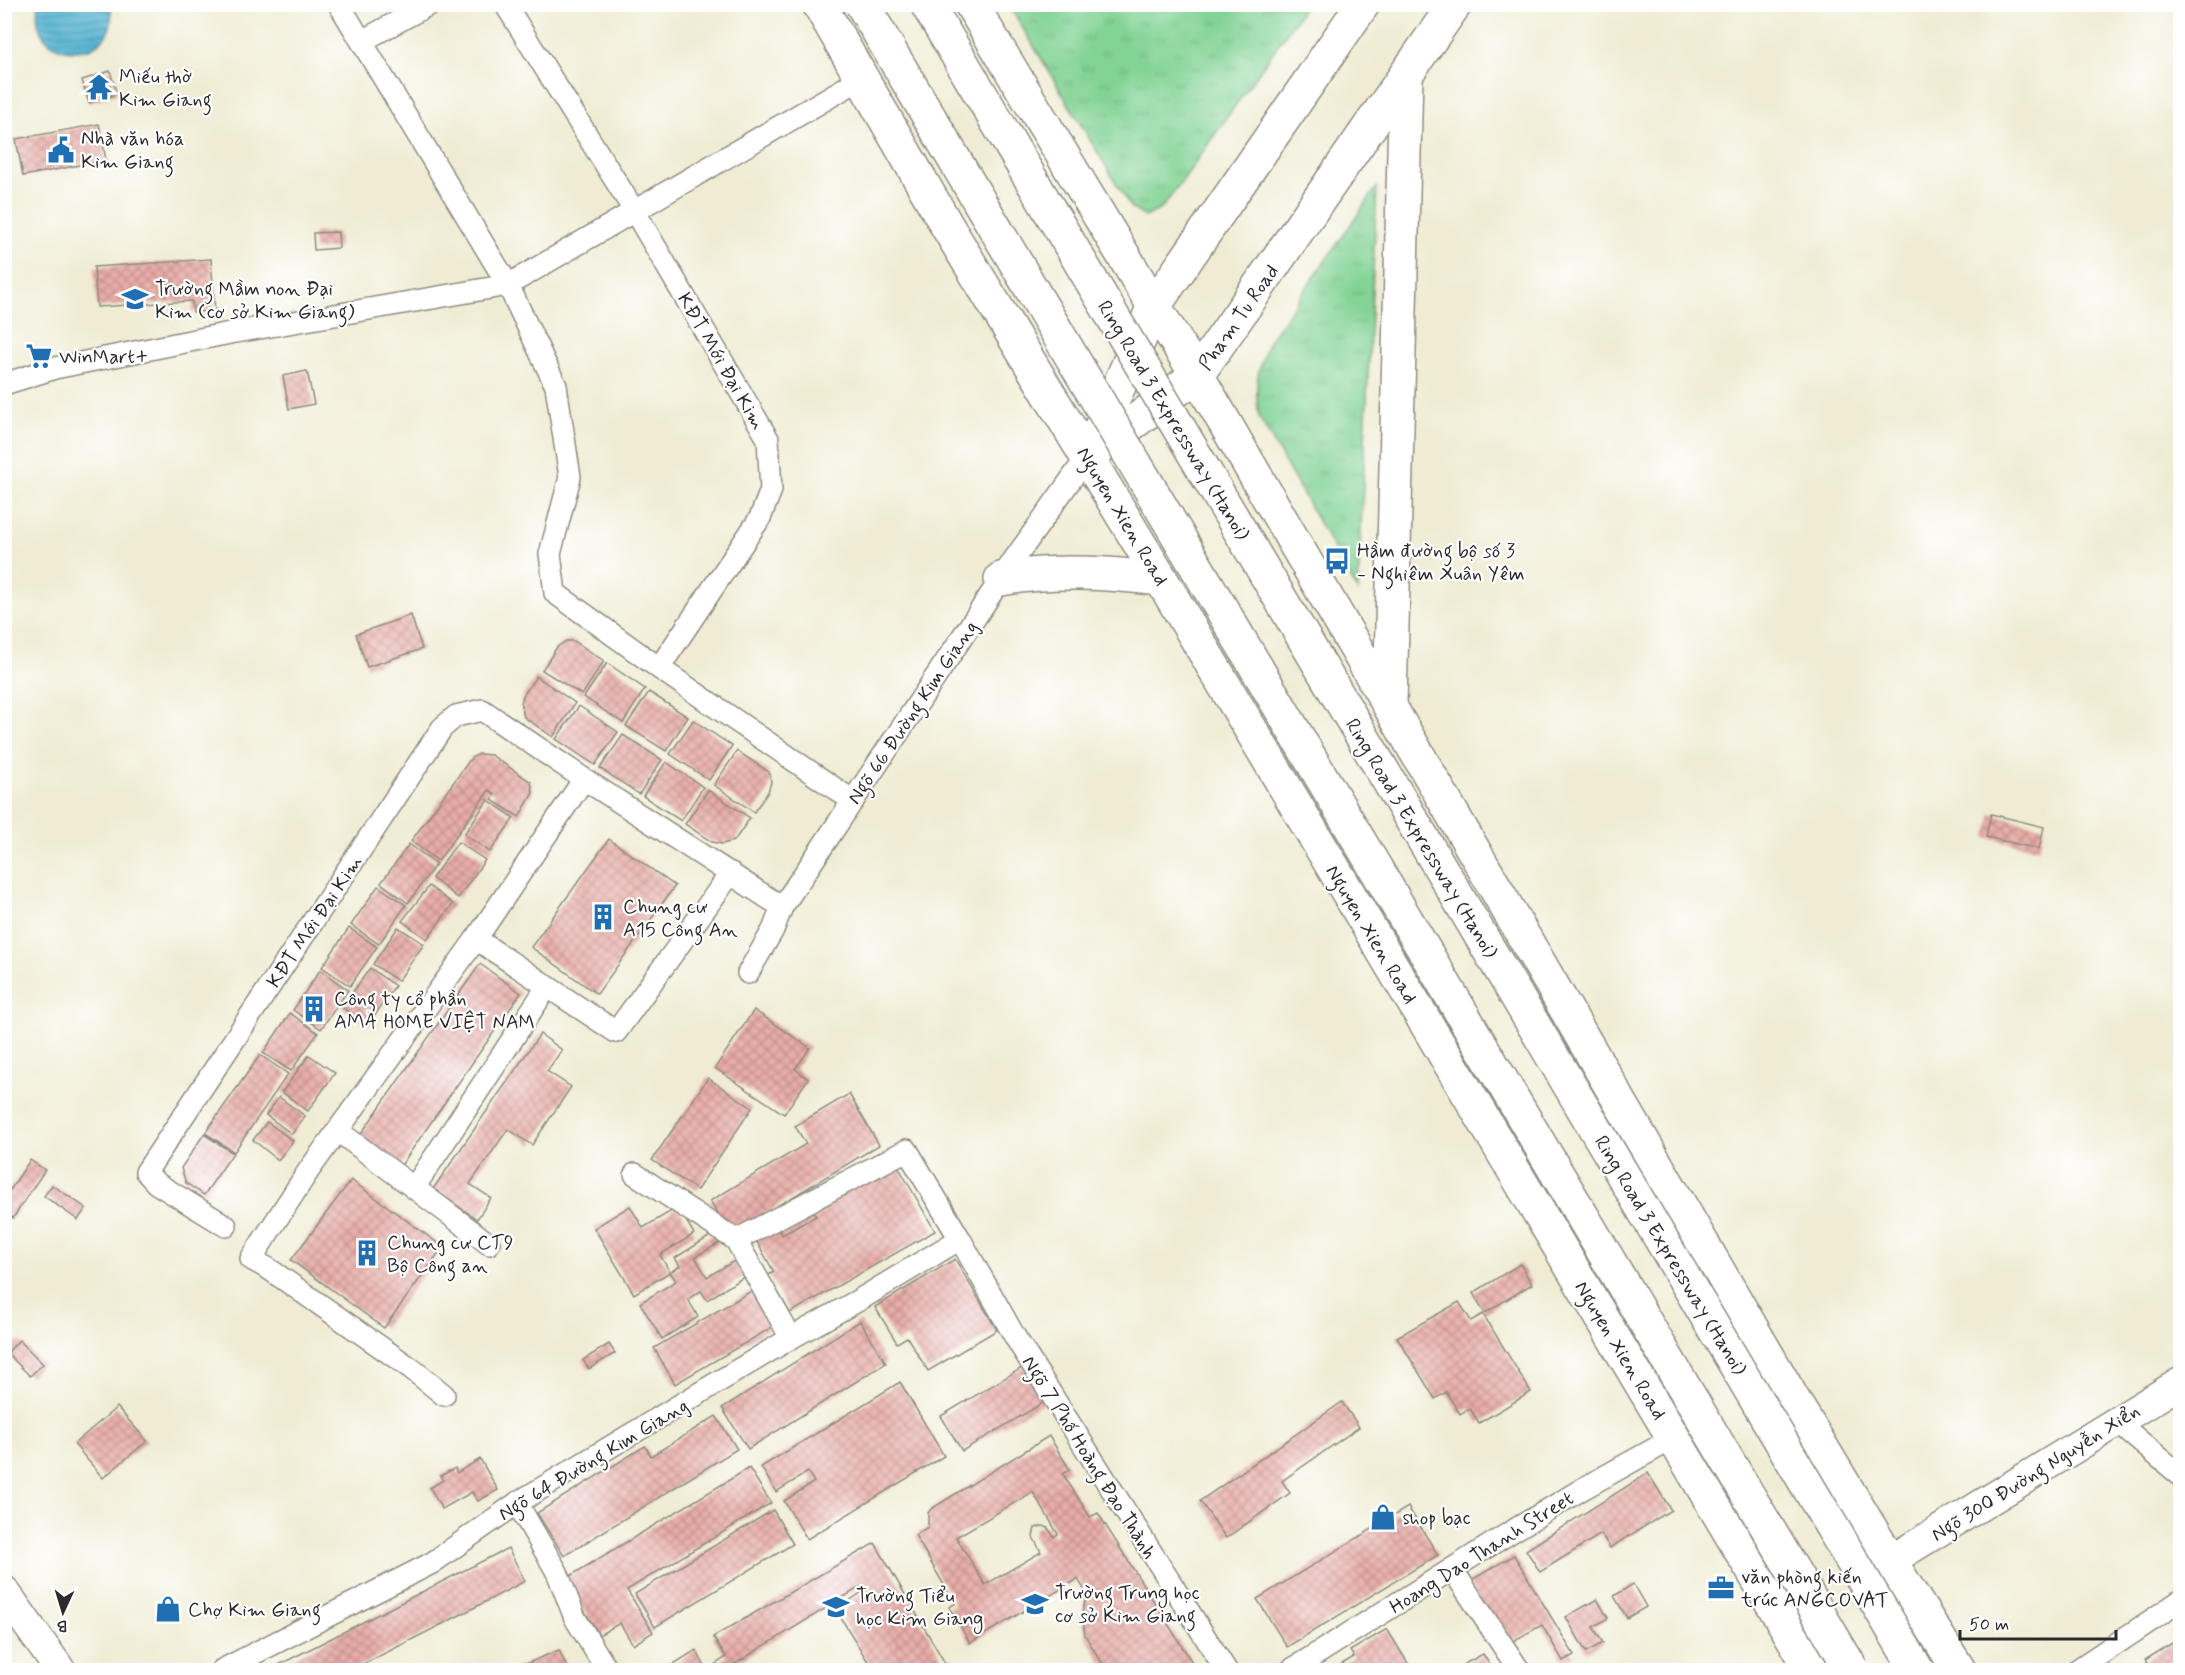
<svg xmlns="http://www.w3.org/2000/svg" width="2185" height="1675" viewBox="0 0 2185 1675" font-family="Mynerve,sans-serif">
<defs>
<pattern id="grass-tufts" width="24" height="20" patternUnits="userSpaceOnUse" patternTransform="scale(1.5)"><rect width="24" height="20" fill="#82d394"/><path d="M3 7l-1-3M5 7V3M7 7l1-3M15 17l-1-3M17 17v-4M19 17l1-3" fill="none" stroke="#70b580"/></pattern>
<pattern id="water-rules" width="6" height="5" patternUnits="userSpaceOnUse" patternTransform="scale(1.5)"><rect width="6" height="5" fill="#54b4d2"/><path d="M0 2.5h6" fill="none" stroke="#4693ab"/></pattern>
<pattern id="building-cross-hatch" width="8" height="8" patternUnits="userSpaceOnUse" patternTransform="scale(1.5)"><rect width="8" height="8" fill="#e9ada8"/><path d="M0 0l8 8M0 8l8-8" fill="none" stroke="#bd8d89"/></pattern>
</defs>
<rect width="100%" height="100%" fill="#fff"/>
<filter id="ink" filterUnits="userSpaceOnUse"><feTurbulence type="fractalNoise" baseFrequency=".0167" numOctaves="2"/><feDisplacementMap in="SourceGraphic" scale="12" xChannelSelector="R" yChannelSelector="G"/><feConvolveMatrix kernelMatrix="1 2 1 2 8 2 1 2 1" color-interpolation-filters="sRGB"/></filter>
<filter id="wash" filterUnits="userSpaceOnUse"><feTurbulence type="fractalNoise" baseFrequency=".008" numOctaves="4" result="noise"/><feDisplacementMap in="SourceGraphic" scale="24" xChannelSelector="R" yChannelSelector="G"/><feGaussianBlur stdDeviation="1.35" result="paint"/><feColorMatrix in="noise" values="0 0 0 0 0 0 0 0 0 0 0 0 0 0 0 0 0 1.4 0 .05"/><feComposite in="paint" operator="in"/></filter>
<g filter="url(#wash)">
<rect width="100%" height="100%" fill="#f0ecd4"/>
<g fill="url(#grass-tufts)" stroke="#567f60" stroke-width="1.5">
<polygon points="1009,5 1306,5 1178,187 1161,209 1145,217 1131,208"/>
<path d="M1377,187L1358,591L1259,417C1254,384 1257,371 1269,341Z"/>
</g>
<path fill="url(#water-rules)" stroke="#40707e" stroke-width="1.5" d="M38,5H110C124,64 28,69 38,5Z"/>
<g id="blocks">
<g fill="url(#building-cross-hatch)" fill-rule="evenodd">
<polygon points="110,71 117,94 89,103 82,80"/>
<polygon points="99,124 106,160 23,176 16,139"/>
<polygon points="338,232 339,248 314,250 313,233"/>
<polygon points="211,259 215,311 193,312 192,301 97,307 94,267"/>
<polygon points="307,371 314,404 289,409 283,376"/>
<polygon points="411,615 422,649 367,667 356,634"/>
<polygon points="566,641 574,641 604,661 582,695 542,670 557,647"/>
<polygon points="607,663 645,689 623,723 584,697"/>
<polygon points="536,676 575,703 553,737 524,717 521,703 523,696"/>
<polygon points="649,692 688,717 666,751 626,726"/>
<polygon points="579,706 618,732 595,765 556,739"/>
<polygon points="693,720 732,746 709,780 670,754"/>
<polygon points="623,735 662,760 639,794 600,768"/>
<polygon points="737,751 769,772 771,782 768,792 754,812 714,785"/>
<polygon points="479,754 491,755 531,782 533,793 519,817 492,800 495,794 489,790 438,861 411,841 471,758"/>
<polygon points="666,762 703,787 681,821 643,796"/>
<polygon points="708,790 750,818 734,841 722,844 712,842 685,824"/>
<polygon points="488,800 514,818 490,852 464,834"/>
<polygon points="1991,814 2044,827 2039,849 1986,837"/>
<polygon points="609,839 675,886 597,994 531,947"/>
<polygon points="458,842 485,860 458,898 432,878"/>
<polygon points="409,844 436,864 408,903 381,883"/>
<polygon points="378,886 406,905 379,944 351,925"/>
<polygon points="429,886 453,904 427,939 402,921"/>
<polygon points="398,927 424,944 398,981 373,964"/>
<polygon points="349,928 377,947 350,986 322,967"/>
<polygon points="480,964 521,993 400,1167 358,1138"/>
<polygon points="370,968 395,986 368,1025 342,1007"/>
<polygon points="320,970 348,990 321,1029 293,1010"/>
<polygon points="754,1010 810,1048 795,1069 808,1079 784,1114 715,1068"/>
<polygon points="290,1013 318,1033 291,1071 263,1053"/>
<polygon points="540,1034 562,1050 547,1071 571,1087 532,1145 508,1129 470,1184 491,1198 477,1219 433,1189"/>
<polygon points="260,1055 288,1074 234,1152 205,1133"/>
<polygon points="309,1055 335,1073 308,1111 282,1092"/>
<polygon points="708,1078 752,1108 697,1190 652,1160"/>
<polygon points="849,1094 879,1145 731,1234 710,1201 806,1144 795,1126"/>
<polygon points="279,1097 305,1116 292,1134 266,1115"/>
<polygon points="267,1122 293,1141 278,1160 253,1140"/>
<polygon points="204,1134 233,1153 204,1195 186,1183 181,1168"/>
<polygon points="894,1159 935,1231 790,1313 768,1275 774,1272 753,1235 774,1223 782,1235 816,1216 810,1206"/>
<polygon points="30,1160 45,1170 13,1218 4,1213 4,1199"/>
<polygon points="351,1180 443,1247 384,1328 291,1260"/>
<polygon points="52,1185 86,1208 78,1220 44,1196"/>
<polygon points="630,1206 643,1228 678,1207 694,1234 660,1255 670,1272 634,1294 594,1228"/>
<polygon points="715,1233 721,1242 695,1257 707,1277 734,1261 744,1277 707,1300 701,1291 688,1299 698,1317 662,1339 640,1303 676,1281 670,1272 680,1266 675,1258"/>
<polygon points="955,1259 997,1330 928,1371 907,1337 897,1343 875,1307"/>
<polygon points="1520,1264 1532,1284 1485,1313 1473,1293"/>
<polygon points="753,1290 774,1326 675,1384 654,1348"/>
<polygon points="1459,1302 1471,1321 1483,1314 1531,1392 1479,1423 1470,1408 1460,1414 1446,1392 1435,1399 1397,1337"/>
<polygon points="860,1321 886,1363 748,1449 722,1408"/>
<polygon points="19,1340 43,1364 30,1376 7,1353"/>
<polygon points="609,1344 615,1353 589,1369 583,1360"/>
<polygon points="1025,1366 1046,1401 962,1451 941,1416"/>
<polygon points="900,1382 944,1456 807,1539 784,1501 814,1482 808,1472 776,1492 761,1467"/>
<polygon points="1342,1402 1359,1427 1282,1481 1290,1493 1226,1538 1200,1501"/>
<polygon points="117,1407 147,1441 103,1478 74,1444"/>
<polygon points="716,1416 737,1449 564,1556 537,1513 645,1446 651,1456"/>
<path d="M1049,1436L1070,1470L1063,1474L1090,1517L1098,1513L1197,1670H1106L1085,1635L1082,1613L1087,1594L1078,1579L970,1643L949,1607L955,1604L915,1535L928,1527V1513L931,1509ZM1033,1492L1058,1534L1054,1537L1048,1528L1044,1526L1035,1528L1033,1537L1041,1552L985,1585L956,1537Z"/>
<polygon points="480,1459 498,1490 478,1501 472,1492 442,1509 430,1488 443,1480 440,1476 455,1468 457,1473"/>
<polygon points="749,1468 771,1503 627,1590 653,1632 633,1645 620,1623 599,1635 565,1579"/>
<polygon points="1648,1473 1671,1510 1610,1548 1601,1534 1540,1572 1526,1550"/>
<polygon points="1408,1507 1438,1555 1287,1647 1257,1599"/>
<polygon points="773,1510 793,1544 655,1627 635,1594"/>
<polygon points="875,1543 949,1670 873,1670 836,1610 862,1592 860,1587 725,1670 664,1670 696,1650 707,1670 726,1657 713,1637"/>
<polygon points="508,1548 525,1581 464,1613 352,1670 269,1670"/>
<polygon points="1514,1555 1574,1655 1563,1661 1542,1625 1506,1645 1468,1582"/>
<polygon points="1633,1584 1646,1607 1627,1618 1614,1596"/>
<polygon points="1597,1599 1608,1618 1593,1627 1603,1643 1586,1652 1566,1617"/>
<polygon points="1387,1629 1412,1670 1332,1670 1354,1657 1350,1651"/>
<polygon points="2180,1638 2180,1670 2151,1670 2145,1660"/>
<polygon points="559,1650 568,1670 511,1670"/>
<polygon points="1483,1654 1493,1670 1453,1670"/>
</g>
</g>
</g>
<g filter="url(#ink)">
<use href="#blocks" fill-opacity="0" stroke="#8e8c80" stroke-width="1.5"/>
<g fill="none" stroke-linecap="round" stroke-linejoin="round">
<g stroke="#8e8c80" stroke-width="24">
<g id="street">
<polyline points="339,4 508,285 556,386 570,477 550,554 555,593 659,668 853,801"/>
<polyline points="505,4 635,212 768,439 771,490 760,518 659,668"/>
<polyline points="362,41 430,4"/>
<polyline points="4,384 55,368 230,333 508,285 862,78"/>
<polyline points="476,939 616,1032 731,873"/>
<polyline points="748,973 773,930 782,907 1013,561 1087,457"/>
<polyline points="338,1131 489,1244"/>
<polyline points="635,1174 736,1240 791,1338"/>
<polyline points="414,1188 547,987"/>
<polyline points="226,1226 156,1183 146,1172 442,728 456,716 482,710 584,779 782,907"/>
<polyline points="736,1240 907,1150 960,1239 1015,1337 1226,1670"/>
<polyline points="444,1395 412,1369 269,1269 251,1259 309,1170 476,939 584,779"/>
<polyline points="2117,1422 2180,1475"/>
<polyline points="517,1503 557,1572 575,1618 607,1670"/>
<polyline points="1452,1569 1519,1670"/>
<polyline points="222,1670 432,1563 517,1503 791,1338 859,1300 960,1239"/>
<polyline points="1291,1670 1511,1532 1584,1488 1674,1438"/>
<polyline points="2077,1670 2180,1601"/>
</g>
</g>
<g stroke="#8e8c80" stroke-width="33">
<g id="secondary">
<polyline points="1890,1561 2180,1383"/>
<polyline points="4,1591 60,1670"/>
</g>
</g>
<g stroke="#8e8c80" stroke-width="36">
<g id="primary">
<polyline points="819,4 947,226 1161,579 1812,1670"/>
<polyline points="971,4 1154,306 1197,375 1798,1408 1890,1561 1959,1670"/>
<path d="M1001,579C1053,569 1109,573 1161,579"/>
</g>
</g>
<g stroke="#8e8c80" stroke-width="36">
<g id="highway">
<polyline points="1097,436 1154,306 1363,4"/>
<polyline points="1087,457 1197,375 1455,4"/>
<polyline points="1390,704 1406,76"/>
</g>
</g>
<use href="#street" stroke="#fff" stroke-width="21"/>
<use href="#secondary" stroke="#fff" stroke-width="30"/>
<use href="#primary" stroke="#fff" stroke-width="33"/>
<use href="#highway" stroke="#fff" stroke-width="33"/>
<g stroke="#8e8c80" stroke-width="36" stroke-linecap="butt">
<g id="highway-bridge">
<polyline points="862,4 1852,1670"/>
<polyline points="927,4 1917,1670"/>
</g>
</g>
<use href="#highway-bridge" stroke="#fff" stroke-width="33"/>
</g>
</g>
<defs>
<g id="temple-bare" transform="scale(2.07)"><path d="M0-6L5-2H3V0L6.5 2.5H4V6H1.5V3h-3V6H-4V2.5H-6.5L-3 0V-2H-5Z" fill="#1f6fb2" stroke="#fff" stroke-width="2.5" paint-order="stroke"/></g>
<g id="civic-bare" transform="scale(2.07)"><path d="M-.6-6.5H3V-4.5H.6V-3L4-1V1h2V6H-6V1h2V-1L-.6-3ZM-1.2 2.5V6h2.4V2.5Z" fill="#1f6fb2" stroke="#fff" stroke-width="2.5" paint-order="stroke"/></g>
<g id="school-bare" transform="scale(2.07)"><path d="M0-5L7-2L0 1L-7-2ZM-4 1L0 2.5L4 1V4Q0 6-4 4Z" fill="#1f6fb2" stroke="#fff" stroke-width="2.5" paint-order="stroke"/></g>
<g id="supermarket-bare" transform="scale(2.07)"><path d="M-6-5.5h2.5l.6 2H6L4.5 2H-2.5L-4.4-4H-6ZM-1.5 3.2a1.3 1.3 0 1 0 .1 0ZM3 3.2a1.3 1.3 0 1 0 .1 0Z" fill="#1f6fb2" stroke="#fff" stroke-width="2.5" paint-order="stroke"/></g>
<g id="bus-bare" transform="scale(2.07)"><path d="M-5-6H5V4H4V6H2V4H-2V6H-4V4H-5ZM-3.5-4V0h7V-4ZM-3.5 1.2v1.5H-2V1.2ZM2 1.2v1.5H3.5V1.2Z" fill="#1f6fb2" stroke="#fff" stroke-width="2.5" paint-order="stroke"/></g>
<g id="building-bare" transform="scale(2.07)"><path d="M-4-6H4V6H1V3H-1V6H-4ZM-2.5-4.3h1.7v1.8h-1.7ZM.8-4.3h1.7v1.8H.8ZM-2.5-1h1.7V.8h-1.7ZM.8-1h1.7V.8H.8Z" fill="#1f6fb2" stroke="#fff" stroke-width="2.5" paint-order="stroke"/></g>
<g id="shop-bare" transform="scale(2.07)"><path d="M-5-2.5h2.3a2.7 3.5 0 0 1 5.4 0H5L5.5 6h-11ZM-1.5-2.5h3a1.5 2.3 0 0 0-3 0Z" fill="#1f6fb2" stroke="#fff" stroke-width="2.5" paint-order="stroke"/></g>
<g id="office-bare" transform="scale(2.07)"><path d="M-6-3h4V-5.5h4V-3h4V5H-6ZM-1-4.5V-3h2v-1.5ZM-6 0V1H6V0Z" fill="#1f6fb2" stroke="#fff" stroke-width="2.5" paint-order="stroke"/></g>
</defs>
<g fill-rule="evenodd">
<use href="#temple-bare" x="99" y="87"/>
<use href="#civic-bare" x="61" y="150"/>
<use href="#school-bare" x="135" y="299"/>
<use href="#supermarket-bare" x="39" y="356"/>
<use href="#bus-bare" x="1337" y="561"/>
<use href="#building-bare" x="603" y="917"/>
<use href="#building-bare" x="314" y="1009"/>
<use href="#building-bare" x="367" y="1253"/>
<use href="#shop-bare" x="1383" y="1517"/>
<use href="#office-bare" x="1721" y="1588"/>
<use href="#school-bare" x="1035" y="1604"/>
<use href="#school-bare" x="836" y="1607"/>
<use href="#shop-bare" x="168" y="1609"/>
</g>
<g text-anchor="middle" stroke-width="4.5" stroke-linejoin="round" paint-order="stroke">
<g font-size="20" fill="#2b2b2b" stroke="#fff" text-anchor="start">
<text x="119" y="83">Miếu thờ<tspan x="119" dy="23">Kim Giang</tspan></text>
<text x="81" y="145">Nhà văn hóa<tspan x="81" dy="23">Kim Giang</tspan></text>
<text x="155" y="295">Trường Mầm non Đại<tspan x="155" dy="23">Kim (cơ sở Kim Giang)</tspan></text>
<text x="59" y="363">WinMart+</text>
<text x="1357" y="557">Hầm đường bộ số 3<tspan x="1357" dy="23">- Nghiêm Xuân Yêm</tspan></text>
<text x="623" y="913">Chung cư<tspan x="623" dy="23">A15 Công An</tspan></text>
<text x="334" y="1005">Công ty cổ phần<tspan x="334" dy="23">AMA HOME VIỆT NAM</tspan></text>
<text x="387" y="1249">Chung cư CT9<tspan x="387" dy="23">Bộ Công an</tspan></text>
<text x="1403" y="1524">shop bạc</text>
<text x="1741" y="1583">văn phòng kiến<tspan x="1741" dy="23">trúc ANGCOVAT</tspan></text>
<text x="1055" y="1599">Trường Trung học<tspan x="1055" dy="23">cơ sở Kim Giang</tspan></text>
<text x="856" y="1602">Trường Tiểu<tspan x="856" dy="23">học Kim Giang</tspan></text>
<text x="188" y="1616">Chợ Kim Giang</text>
</g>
<g font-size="20" fill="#2b2b2b" stroke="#fff">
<text transform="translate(1238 317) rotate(-55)" y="7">Pham Tu Road</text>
<text transform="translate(722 361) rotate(60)" y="7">KĐT Mới Đại Kim</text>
<text transform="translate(1174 420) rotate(59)" y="7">Ring Road 3 Expressway (Hanoi)</text>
<text transform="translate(1123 516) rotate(59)" y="7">Nguyen Xien Road</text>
<text transform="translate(912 712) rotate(-56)" y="7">Ngõ 66 Đường Kim Giang</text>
<text transform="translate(1422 838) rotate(59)" y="7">Ring Road 3 Expressway (Hanoi)</text>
<text transform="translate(314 921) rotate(-56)" y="7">KĐT Mới Đại Kim</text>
<text transform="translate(1372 934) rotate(59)" y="7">Nguyen Xien Road</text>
<text transform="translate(1671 1255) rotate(59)" y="7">Ring Road 3 Expressway (Hanoi)</text>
<text transform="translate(1621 1350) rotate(59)" y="7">Nguyen Xien Road</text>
<text transform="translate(1090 1457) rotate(58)" y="7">Ngõ 7 Phố Hoàng Đạo Thành</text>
<text transform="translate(593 1459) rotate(-31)" y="7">Ngõ 64 Đường Kim Giang</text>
<text transform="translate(2035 1472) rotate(-32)" y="7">Ngõ 300 Đường Nguyễn Xiển</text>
<text transform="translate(1481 1552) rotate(-32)" y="7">Hoang Dao Thanh Street</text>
</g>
</g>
<rect width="2185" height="1675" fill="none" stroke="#fff" stroke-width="24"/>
<g transform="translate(63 1612) rotate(184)" stroke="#ffffff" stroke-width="4.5" paint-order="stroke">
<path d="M0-4.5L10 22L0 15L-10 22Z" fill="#2b2b2b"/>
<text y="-9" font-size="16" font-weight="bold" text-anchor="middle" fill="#2b2b2b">B</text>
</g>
<path d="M1960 1630v9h156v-9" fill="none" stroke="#2b2b2b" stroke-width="3"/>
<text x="1969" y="1630" font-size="18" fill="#2b2b2b" stroke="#ffffff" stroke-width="4.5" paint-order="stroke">50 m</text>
</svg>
